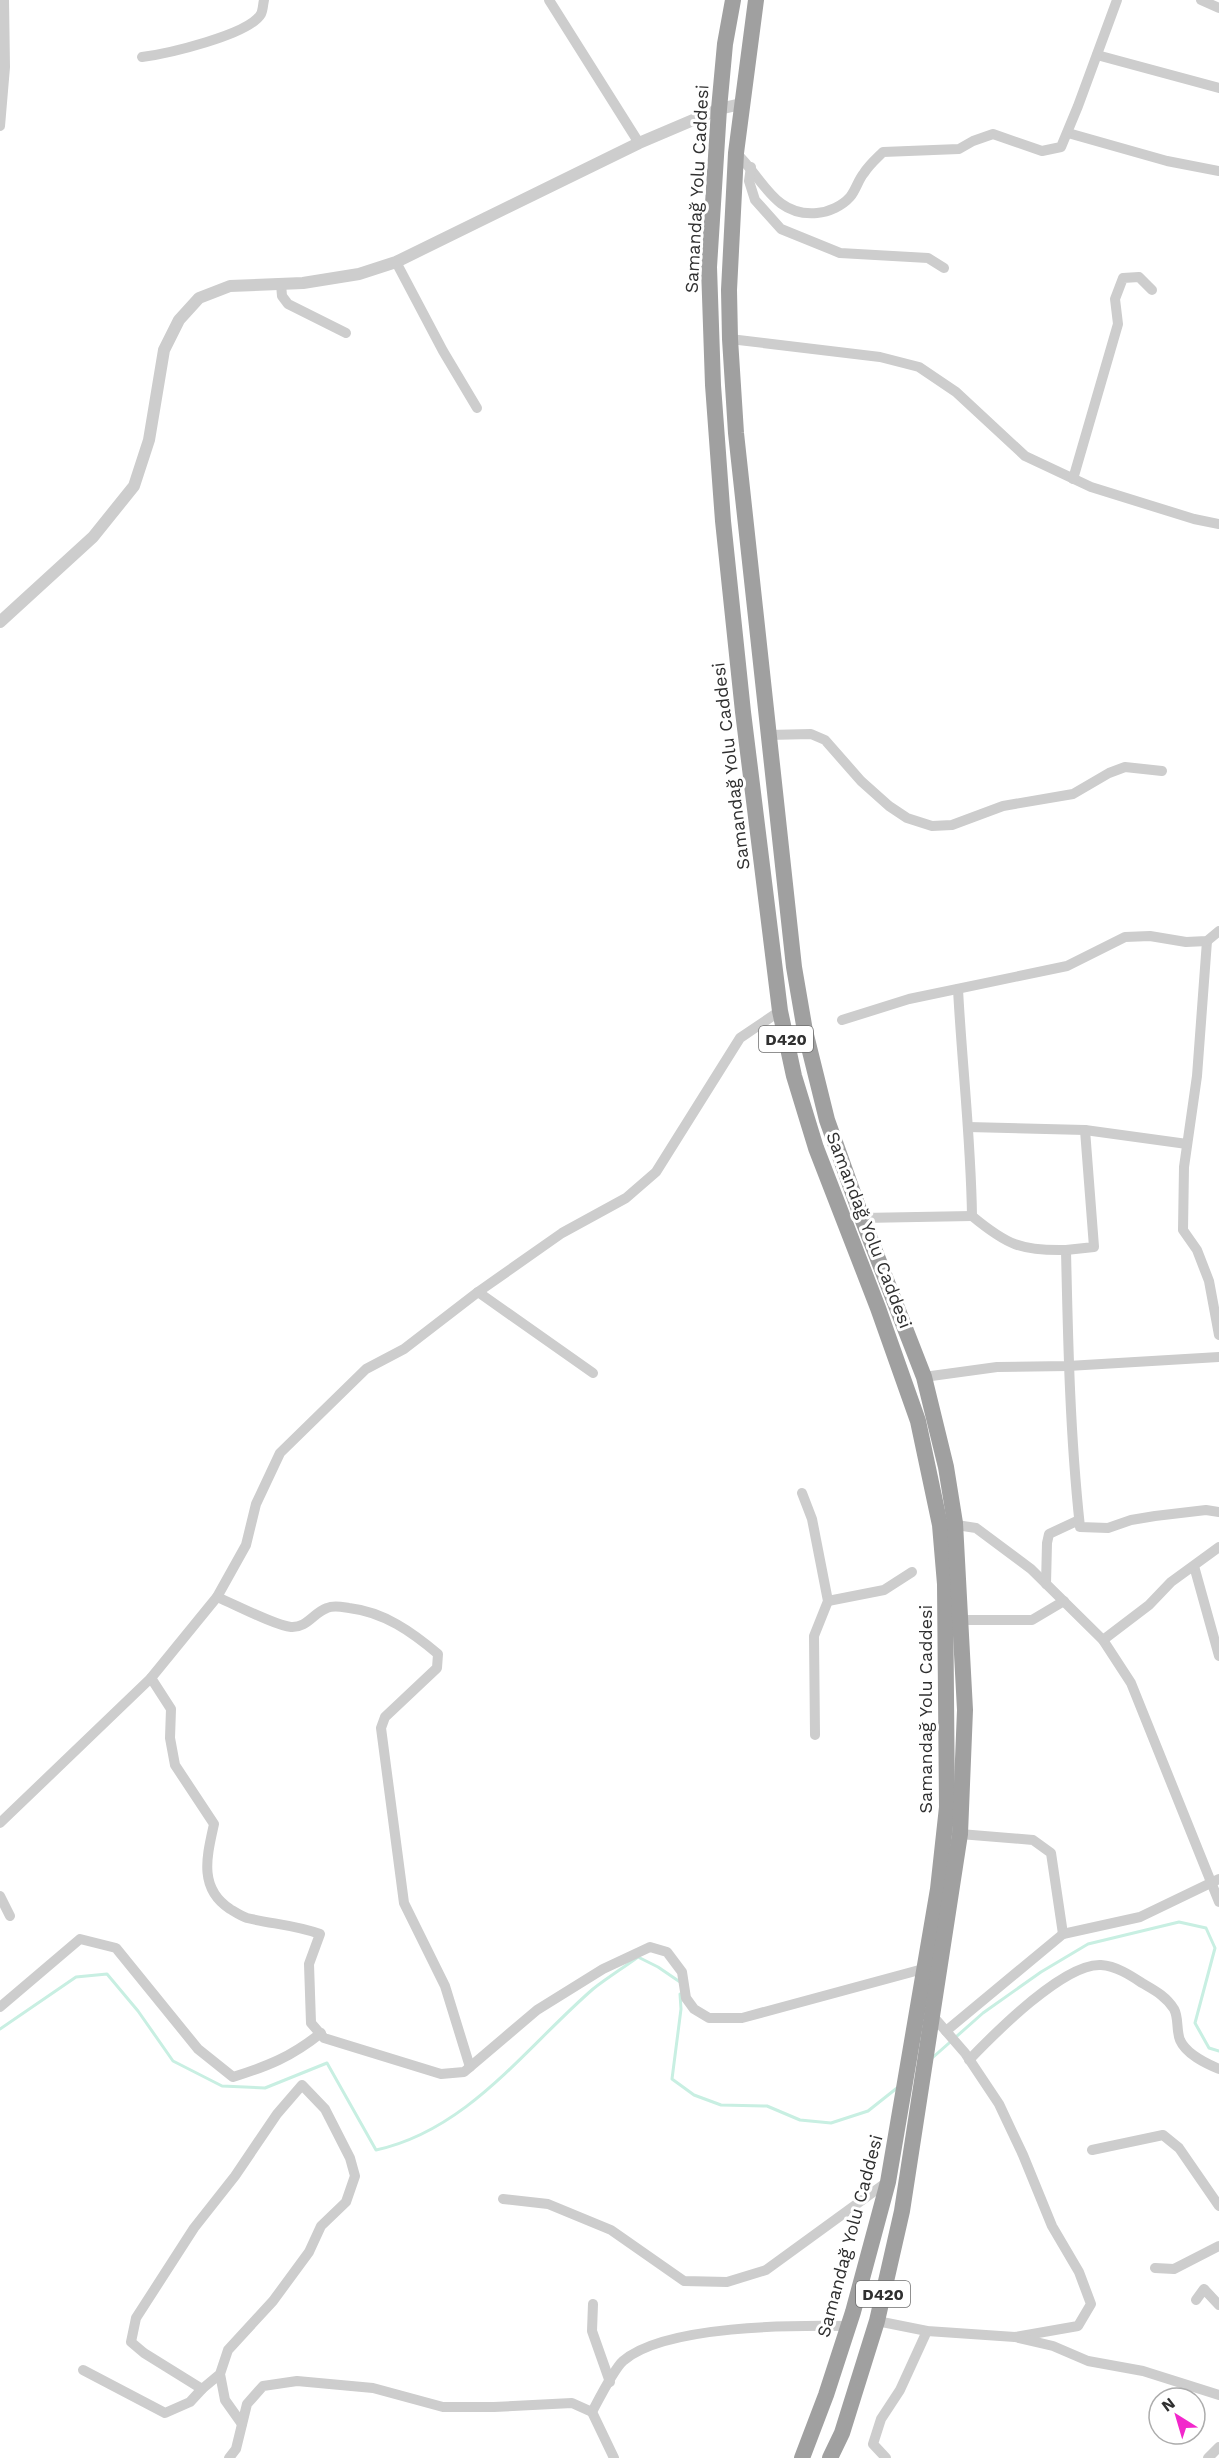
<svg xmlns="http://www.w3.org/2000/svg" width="1219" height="2458" viewBox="0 0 1219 2458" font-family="'Work Sans',sans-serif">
<rect width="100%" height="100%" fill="#fff"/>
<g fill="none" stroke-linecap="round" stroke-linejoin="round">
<g stroke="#c8efe2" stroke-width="3">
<polyline points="680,1994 681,2009 672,2079 694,2095 721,2105 767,2106 800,2120 831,2123 868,2111 897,2088"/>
<path d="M0,2029L76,1977L107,1974L138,2011L173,2061L222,2086L265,2088L327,2063L376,2150C468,2130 525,2048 593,1989C607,1978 623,1968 638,1957L658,1967L680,1982"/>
<polyline points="931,2059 983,2013 1041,1972 1088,1944 1179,1922 1206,1928 1215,1948 1195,2023 1209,2048 1219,2051"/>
</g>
<g stroke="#cdcdcd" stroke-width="10">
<polyline points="549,0 639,143"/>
<polyline points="1201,0 1219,8"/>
<polyline points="1097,55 1219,88"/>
<path d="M142,57C166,54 249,35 261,14C263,10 263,4 264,0"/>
<polyline points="0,126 5,67 4,0"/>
<polyline points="1068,133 1167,161 1219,171"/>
<path d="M736,153C763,178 774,217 817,213C829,212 842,206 850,197C856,190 858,180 864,173C869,165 876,159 883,152L959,149L973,141L993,134L1042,151L1061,147L1078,106L1117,0"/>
<polyline points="751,167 749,181 755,200 781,229 840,253 928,258 944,268"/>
<polyline points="396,262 443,351 477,408"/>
<polyline points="281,284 282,296 288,304 346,333"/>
<polyline points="730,339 880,357 919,367 956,392 1025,456 1091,487 1194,519 1219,524"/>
<polyline points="1073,479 1118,324 1115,299 1123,278 1139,277 1152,290"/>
<polyline points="768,735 811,734 825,740 861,781 889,806 907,818 932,826 952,825 1003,806 1073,794 1109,773 1125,767 1162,771"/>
<polyline points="1207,941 1197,1076 1184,1167 1183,1230 1197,1250 1209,1281 1219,1335"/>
<path d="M958,989C962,1065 971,1140 972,1216C1007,1245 1021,1251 1066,1250C1068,1343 1070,1435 1080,1527L1108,1528L1131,1520L1155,1516L1206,1510L1219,1512"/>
<polyline points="842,1020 909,999 1067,966 1125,937 1150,936 1186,942 1207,941 1219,931"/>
<polyline points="968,1127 1085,1130 1187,1144"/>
<polyline points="862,1218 972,1216"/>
<polyline points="1066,1250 1094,1247 1085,1130"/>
<polyline points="478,1292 593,1373"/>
<polyline points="924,1377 997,1367 1068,1366 1219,1357"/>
<polyline points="802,1493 812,1519 828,1601 814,1636 815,1735"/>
<polyline points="950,1524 976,1528 1031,1569 1103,1640 1131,1683 1219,1902"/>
<polyline points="1194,1566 1219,1656"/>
<polyline points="1046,1584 1047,1543 1049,1534 1079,1520"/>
<path d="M217,1597C234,1604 276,1626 291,1627C307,1628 313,1613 327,1608C334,1605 342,1607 349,1608C384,1612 412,1632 438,1654L437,1668L385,1717L381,1728L404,1903L445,1986L470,2067"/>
<polyline points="828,1601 884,1590 912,1572"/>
<polyline points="959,1620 1032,1620 1064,1601"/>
<polyline points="1103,1640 1149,1605 1171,1582 1219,1547"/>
<path d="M151,1678L171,1709L170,1738L175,1765L214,1824C207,1856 198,1888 230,1909C235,1912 241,1916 247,1918C272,1924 296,1925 320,1934L309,1964L311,2023L324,2038L441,2074L464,2072L537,2010L603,1969L650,1947L667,1952L682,1972L686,1998L694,2009L709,2018H742L923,1969"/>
<polyline points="0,1823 151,1678 217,1597 246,1545 256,1504 280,1453 366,1369 404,1349 478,1292 562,1233 626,1198 656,1172 740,1038 780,1011"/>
<polyline points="960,1834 1033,1840 1051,1853 1063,1934"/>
<polyline points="0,1896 10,1916"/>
<path d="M0,2007L80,1939L116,1948L198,2049L233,2077C268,2066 291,2057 321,2033"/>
<polyline points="932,2015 965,2053 999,2104 1023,2155 1052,2226 1079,2272 1091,2304 1078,2326 1015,2337"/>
<polyline points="946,2031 1063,1934 1140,1917 1219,1879"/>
<path d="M969,2060C994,2034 1064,1963 1101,1965C1116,1966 1130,1975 1142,1983C1154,1990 1166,1996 1174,2009C1179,2018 1176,2030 1180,2040C1186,2054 1205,2063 1219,2069"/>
<polyline points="1092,2150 1163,2135 1179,2148 1219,2206"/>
<polyline points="503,2199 548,2204 611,2230 684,2281 727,2282 766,2270 887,2182"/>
<polyline points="1155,2268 1174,2269 1219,2246"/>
<polyline points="1196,2300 1204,2289 1219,2305"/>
<polyline points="593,2304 592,2331 610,2382"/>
<polyline points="877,2321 927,2331 1015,2337 1053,2346 1088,2361 1143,2371 1219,2395"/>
<polyline points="83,2370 165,2413 190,2402 202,2389"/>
<polyline points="220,2374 202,2389 144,2353 131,2342 136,2318 194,2228 235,2176 277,2114 302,2085 325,2109 350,2158 355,2176 346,2202 321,2226 309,2252 273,2301 228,2350 220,2374 225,2400 242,2424"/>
<path d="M592,2412C599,2399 614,2369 623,2361C664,2325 795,2325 848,2326"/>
<polyline points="229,2458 236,2449 247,2404 263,2386 297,2381 373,2388 443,2407 494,2407 572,2403 592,2412 614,2458"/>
<polyline points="886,2458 873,2444 881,2419 900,2390 927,2331"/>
<polyline points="1208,2458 1219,2447"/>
</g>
<polyline stroke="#cdcdcd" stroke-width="12" points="0,622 93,537 134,486 149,440 164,350 179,320 199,298 230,286 303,283 359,274 396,262 639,143 719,109 741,104"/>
<g stroke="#a0a0a0" stroke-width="16">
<polyline points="733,0 725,44 719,109 709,267 713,385 723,521 743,712 780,1011 794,1076 816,1148 878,1308 918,1421 940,1525 945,1584 947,1807 938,1889 888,2182 853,2312 826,2395 802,2458"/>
<polyline points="756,0 736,153 729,290 730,339 736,433 794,967 805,1031 827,1120 862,1218 924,1377 946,1467 955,1523 965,1710 960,1834 902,2211 877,2321 842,2433 830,2458"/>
</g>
</g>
<g text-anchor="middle" stroke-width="6" stroke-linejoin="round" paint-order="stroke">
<g fill="#fff" stroke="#6e6e6e" stroke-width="1.5">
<rect x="759" y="1026" width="54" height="26" rx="4.5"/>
<rect x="856" y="2281" width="54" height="26" rx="4.5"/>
</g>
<g font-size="16" font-weight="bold" fill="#303030">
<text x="786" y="1045">D420</text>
<text x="883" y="2300">D420</text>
</g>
<g font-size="18" fill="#303030" stroke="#fff">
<text transform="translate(697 189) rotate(-87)" y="6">Samandağ Yolu Caddesi</text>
<text transform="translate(731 766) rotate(-97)" y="6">Samandağ Yolu Caddesi</text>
<text transform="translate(869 1230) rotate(69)" y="6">Samandağ Yolu Caddesi</text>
<text transform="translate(926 1709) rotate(-90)" y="6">Samandağ Yolu Caddesi</text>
<text transform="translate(850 2236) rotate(-75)" y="6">Samandağ Yolu Caddesi</text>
</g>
</g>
<g transform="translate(1177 2416) rotate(323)"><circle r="28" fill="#ffffff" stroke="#acacac" stroke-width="1.5"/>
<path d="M0-4.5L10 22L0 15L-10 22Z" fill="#f227cb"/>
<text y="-9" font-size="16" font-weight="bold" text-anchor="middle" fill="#303030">N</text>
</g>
</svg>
